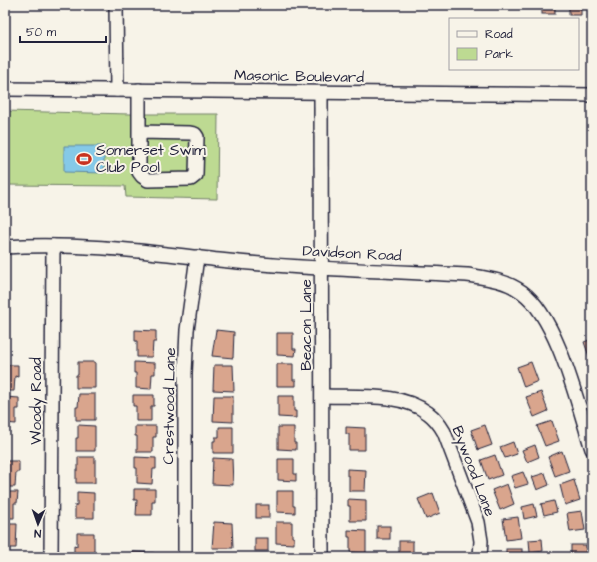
<svg xmlns="http://www.w3.org/2000/svg" width="597" height="562" viewBox="0 0 597 562" font-family="'Architects Daughter',sans-serif">
<rect width="100%" height="100%" fill="#f7f3e8"/>
<filter id="ink" filterUnits="userSpaceOnUse"><feTurbulence type="fractalNoise" baseFrequency=".025" numOctaves="2"/><feDisplacementMap in="SourceGraphic" scale="8" xChannelSelector="R" yChannelSelector="G"/><feConvolveMatrix kernelMatrix="1 2 1 2 8 2 1 2 1" color-interpolation-filters="sRGB"/></filter>
<g filter="url(#ink)">
<polygon fill="#bdda92" stroke="#707e66" points="5,111 130,114 218,114 217,199 126,197 125,186 5,185"/>
<polygon fill="#85c9e7" stroke="#5d86a2" points="64,146 104,146 104,173 64,172"/>
<g fill="#d9a58d" stroke="#22223b">
<rect x="542" y="5" width="13" height="9"/>
<rect x="569" y="5" width="12" height="10"/>
<polygon points="135,330 156,331 156,342 153,342 152,357 137,357 137,341 135,341"/>
<polygon points="216,330 234,332 233,358 212,356"/>
<polygon points="277,333 293,333 293,349 296,349 295,356 277,355"/>
<polygon points="592,339 592,362 591,362 584,342"/>
<polygon points="78,362 95,362 95,388 76,388 76,375 78,375"/>
<polygon points="134,362 155,363 155,374 152,374 151,389 136,388 136,373 134,373"/>
<polygon points="531,362 538,381 524,387 517,367"/>
<polygon points="277,364 293,364 293,380 296,380 296,386 277,386"/>
<polygon points="5,365 18,365 18,377 15,376 14,391 5,391"/>
<polygon points="214,365 233,365 234,391 213,390"/>
<polygon points="541,392 548,411 534,417 526,397"/>
<polygon points="79,394 95,394 95,420 76,420 76,407 78,407"/>
<polygon points="133,395 154,395 154,406 151,406 151,421 136,421 136,406 133,406"/>
<polygon points="214,396 233,396 233,422 213,421"/>
<polygon points="278,396 294,396 294,411 296,411 296,418 278,417"/>
<polygon points="5,397 19,398 19,409 16,409 16,424 5,423"/>
<polygon points="552,421 559,441 545,446 537,426"/>
<polygon points="78,425 95,426 95,451 76,451 76,438 78,438"/>
<polygon points="485,425 492,445 478,450 471,430"/>
<polygon points="135,426 156,426 156,437 153,437 153,452 137,452 137,436 135,436"/>
<polygon points="219,427 233,427 233,453 213,453 213,441 215,441 215,437 219,437"/>
<polygon points="278,427 294,427 294,443 296,443 296,450 278,449"/>
<polygon points="346,427 365,428 365,450 349,450 349,434 346,434"/>
<polygon points="513,442 517,454 505,458 500,447"/>
<polygon points="535,445 539,457 527,462 522,450"/>
<polygon points="562,451 569,471 555,476 548,457"/>
<polygon points="495,455 502,475 488,480 481,460"/>
<polygon points="78,457 95,457 95,483 76,483 76,470 78,470"/>
<polygon points="135,457 156,458 156,469 153,469 152,484 137,483 137,468 135,468"/>
<polygon points="213,458 232,459 233,485 212,484"/>
<polygon points="278,459 294,459 294,474 296,474 296,481 278,480"/>
<polygon points="5,461 19,461 19,472 16,472 15,487 5,487"/>
<polygon points="347,469 366,470 365,491 349,491 349,476 347,476"/>
<polygon points="523,472 528,484 515,488 511,476"/>
<polygon points="545,473 549,485 537,490 532,477"/>
<polygon points="574,480 580,500 565,505 560,485"/>
<polygon points="507,484 514,504 500,510 492,490"/>
<polygon points="134,489 155,489 155,501 152,501 152,515 136,515 137,500 134,500"/>
<polygon points="277,491 293,491 293,506 295,506 295,513 277,512"/>
<polygon points="5,492 18,492 17,503 14,503 14,518 5,518"/>
<polygon points="77,492 94,493 94,518 75,518 75,505 77,505"/>
<polygon points="433,493 440,513 426,519 418,499"/>
<polygon points="348,499 366,500 366,521 350,521 350,506 348,506"/>
<polygon points="554,501 557,512 544,515 541,504"/>
<polygon points="534,504 537,516 524,519 522,507"/>
<rect x="256" y="505" width="13" height="13"/>
<polygon points="582,511 585,530 570,532 567,513"/>
<polygon points="518,517 521,538 506,540 503,519"/>
<polygon points="214,522 232,523 233,548 212,548"/>
<polygon points="276,522 292,522 292,537 294,537 294,544 276,543"/>
<polygon points="5,524 17,524 16,548 5,548"/>
<rect x="377" y="526" width="13" height="13"/>
<polygon points="348,530 366,531 366,553 350,552 350,537 348,537"/>
<polygon points="77,533 94,533 94,557 74,557 74,545 77,546"/>
<rect x="255" y="538" width="13" height="13"/>
<polygon points="542,539 543,551 530,553 529,540"/>
<rect x="399" y="541" width="14" height="13"/>
<rect x="571" y="545" width="15" height="12"/>
<rect x="506" y="549" width="16" height="8"/>
<polygon points="133,552 154,553 154,557 133,557"/>
<rect x="276" y="553" width="16" height="4"/>
<rect x="212" y="554" width="19" height="3"/>
</g>
<g fill="none" stroke-linecap="round" stroke-linejoin="round">
<g stroke="#22223b" stroke-width="16">
<g id="minor">
<polyline points="116,5 117,90"/>
<polyline points="5,89 592,95"/>
<polyline points="321,93 322,557"/>
<path d="M139,132L190,133L195,134L197,137L196,175L191,179L148,180L142,176L139,172C139,145 139,118 139,90"/>
<path d="M5,247C75,242 149,252 219,260C301,269 384,271 467,275C486,278 506,280 522,292C558,318 578,406 592,449"/>
<path d="M323,396C356,397 401,392 428,413C435,418 440,425 444,432L478,522L481,541L480,557"/>
<polyline points="51,557 53,246"/>
<polyline points="185,557 185,373 187,330 197,257"/>
</g>
</g>
<use href="#minor" stroke="#f7f3e8" stroke-width="13"/>
</g>
</g>
<defs>
<g id="stadium-bare" transform="scale(1.2)"><path d="M0-5a6.5 5 0 1 0 0 10a6.5 5 0 1 0 0-10ZM-3.5-1.8h7v3.6h-7Z" fill="#c8321e" stroke="#f7f3e8" stroke-width="2.5" paint-order="stroke"/></g>
</defs>
<g fill-rule="evenodd">
<use href="#stadium-bare" x="84" y="159"/>
</g>
<g text-anchor="middle" stroke-width="4" stroke-linejoin="round" paint-order="stroke">
<g font-size="15" fill="#22223b" stroke="#f7f3e8">
<text transform="translate(299 76) rotate(1)" y="5">Masonic Boulevard</text>
<text transform="translate(352 253) rotate(3)" y="5">Davidson Road</text>
<text transform="translate(306 325) rotate(-90)" y="5">Beacon Lane</text>
<text transform="translate(36 401) rotate(-90)" y="5">Woody Road</text>
<text transform="translate(169 406) rotate(-89)" y="5">Crestwood Lane</text>
<text transform="translate(474 471) rotate(69)" y="5">Bywood Lane</text>
</g>
<g font-size="15" fill="#22223b" stroke="#f7f3e8" text-anchor="start">
<text x="96" y="155">Somerset Swim<tspan x="96" dy="17">Club Pool</tspan></text>
</g>
</g>
<rect width="597" height="562" fill="none" stroke="#f7f3e8" stroke-width="20"/>
<rect x="10" y="10" width="577" height="542" fill="none" stroke="#22223b" stroke-width="1.5" filter="url(#ink)"/>
<rect x="449" y="18" width="130" height="52" fill="#f7f3e8" stroke="#a29fa3"/>
<rect x="457" y="31" width="20" height="6" fill="#f7f3e8" stroke="#a29fa3"/>
<text x="485" y="38" font-size="12" fill="#22223b">Road</text>
<rect x="457" y="48" width="20" height="12" fill="#bdda92" stroke="#a29fa3"/>
<text x="485" y="58" font-size="12" fill="#22223b">Park</text>
<g transform="translate(38 524) rotate(182)" stroke="#f7f3e8" stroke-width="3" paint-order="stroke">
<path d="M0-3L7 15L0 10L-7 15Z" fill="#22223b"/>
<text y="-6" font-size="11" font-weight="bold" text-anchor="middle" fill="#22223b">N</text>
</g>
<path d="M20 36v6h86v-6" fill="none" stroke="#22223b" stroke-width="2"/>
<text x="26" y="36" font-size="12" fill="#22223b" stroke="#f7f3e8" stroke-width="3" paint-order="stroke">50 m</text>
</svg>
